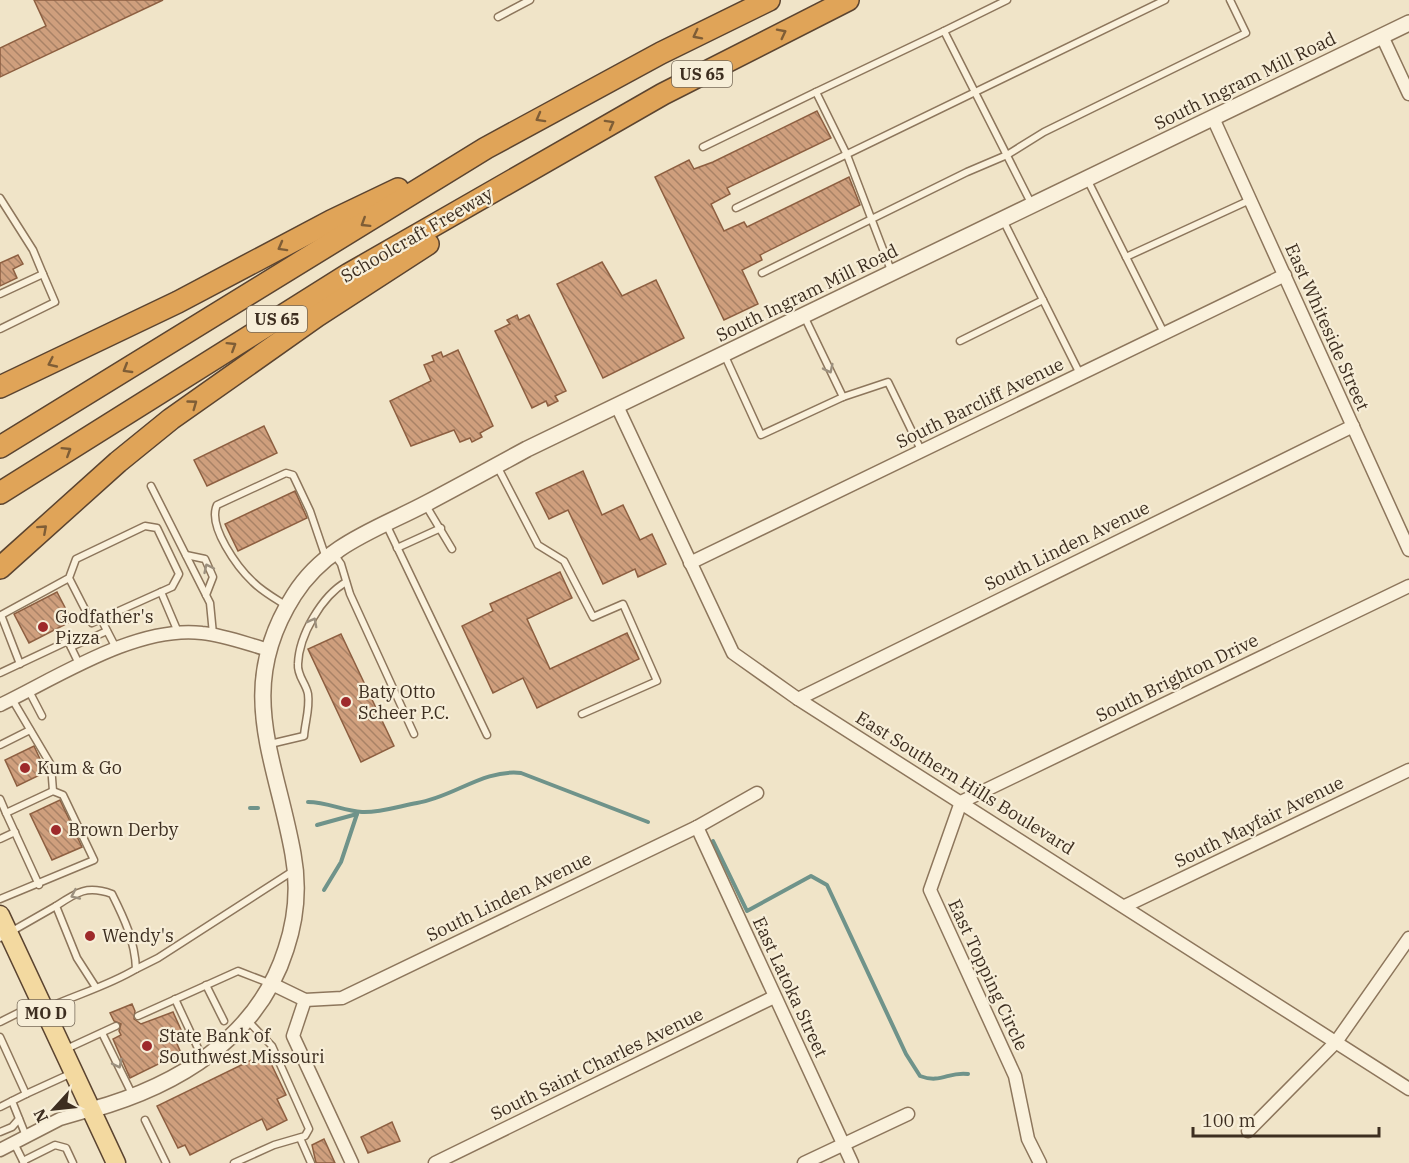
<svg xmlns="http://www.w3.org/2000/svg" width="1409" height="1163" viewBox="0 0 1409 1163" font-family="'IBM Plex Serif',serif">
<defs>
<pattern id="building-back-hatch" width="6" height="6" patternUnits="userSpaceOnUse" patternTransform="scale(1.5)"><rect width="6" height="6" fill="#cf9f7d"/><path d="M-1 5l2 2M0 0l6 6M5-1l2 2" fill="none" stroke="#a98266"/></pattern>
</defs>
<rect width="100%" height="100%" fill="#f0e4c8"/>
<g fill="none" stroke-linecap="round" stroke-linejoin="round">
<g stroke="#6f938a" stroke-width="4">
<path d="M308,802C327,802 344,811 362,812C379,813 400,806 417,803C454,797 483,769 521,773L648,822"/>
<polyline points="250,808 258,808"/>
<polyline points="317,825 357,814"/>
<path d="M713,841L747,911L811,876L827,885L906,1054L920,1076C941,1084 949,1071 968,1074"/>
<polyline points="324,890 341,862 357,814"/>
</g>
</g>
<g fill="url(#building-back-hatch)" stroke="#8d5f41" stroke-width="1.5">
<polygon points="34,0 163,0 0,77 0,48 46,26"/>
<polygon points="817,111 831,138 727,188 730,194 711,204 724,231 744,222 747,227 849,177 860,205 760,255 762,260 742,270 758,304 724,320 655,177 689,160 694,169 713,162"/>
<polygon points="18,255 23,264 13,269 17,278 0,286 0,263"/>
<polygon points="602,262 622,296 656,280 684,338 603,378 557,284"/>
<polygon points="517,315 519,320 529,315 566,391 555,396 558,401 548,406 546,401 532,408 495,331 510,324 507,320"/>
<polygon points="458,350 493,426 480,433 482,437 472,442 470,438 460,442 454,430 411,446 390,401 431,381 424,365 434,361 432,356 441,352 443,357"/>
<polygon points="264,426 277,453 207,486 194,460"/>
<polygon points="583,471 602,515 623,505 640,540 652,534 666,564 638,577 635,569 603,584 568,510 549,519 536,493"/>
<polygon points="295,491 307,518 238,551 225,524"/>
<polygon points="560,572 572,598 527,619 550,669 627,633 639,659 537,708 523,678 493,693 462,626 493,611 490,604"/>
<polygon points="57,592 72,621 29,643 14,614"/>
<polygon points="341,634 394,746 361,762 308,649"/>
<polygon points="34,746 46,772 17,786 5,760"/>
<polygon points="60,800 82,847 52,860 30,814"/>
<polygon points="132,1004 135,1011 134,1019 141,1024 173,1012 182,1032 174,1037 181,1053 130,1078 113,1039 121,1035 119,1031 121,1024 114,1021 110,1013"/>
<polygon points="266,1053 286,1095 277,1099 287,1120 267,1130 262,1119 190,1155 185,1145 178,1148 157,1106"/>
<polygon points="392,1122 400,1141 368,1153 361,1137"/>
<polygon points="324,1139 335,1163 316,1163 312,1145"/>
</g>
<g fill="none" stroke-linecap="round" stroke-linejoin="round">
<g stroke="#8d765c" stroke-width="9">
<g id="service">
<polyline points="1007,0 944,31 1032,205"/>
<polyline points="498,17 530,0"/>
<polyline points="703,147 816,92"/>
<polyline points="1087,179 1164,333"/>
<polyline points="0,198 33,250 43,274 0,294"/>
<polyline points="736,208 1165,0"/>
<polyline points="1003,220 1080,374"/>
<polyline points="1126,257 1250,200"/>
<polyline points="762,273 967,172 1007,155 1044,132 1246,33 1230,0"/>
<polyline points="892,273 847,155 816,92 944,31"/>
<polyline points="0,329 55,302 43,274"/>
<polyline points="960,341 1043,300"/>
<polyline points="724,354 761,435 843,397 804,316"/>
<polyline points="843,397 888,382 921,450"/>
<polyline points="497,466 538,545 564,561 593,617 623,604 657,681 582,714"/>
<polyline points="151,486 210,603 213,634"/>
<polyline points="425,504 452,549"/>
<polyline points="386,524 487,735"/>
<polyline points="397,548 441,528"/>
<polyline points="334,554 341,564 350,594 414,734"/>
<polyline points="186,555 205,559 213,577 206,595"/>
<polyline points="161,592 178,632"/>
<path d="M287,606C276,599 263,592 253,582C238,568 207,526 217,505L286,473L293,475L310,511L326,558"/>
<polyline points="101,619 116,648"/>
<polyline points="71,647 107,631"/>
<polyline points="20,664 1,615 69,578 92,623 172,587 179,574 157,528 145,526 76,559 69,578"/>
<polyline points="0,673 68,641 80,666"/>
<polyline points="29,691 42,716"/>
<polyline points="12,699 51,765 53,791"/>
<path d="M270,744L304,736C305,722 310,709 308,694C306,683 297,676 298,664C299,635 322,596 346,582"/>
<polyline points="0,745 30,730"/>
<polyline points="0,799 6,813 53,791 63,795 94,860 0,899"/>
<polyline points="6,813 39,885"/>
<polyline points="0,839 15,832"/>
<polyline points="0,938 56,906"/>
<polyline points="136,969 158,958 293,871"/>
<polyline points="206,985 224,1021"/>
<polyline points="175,999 203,1059"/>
<path d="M45,1009C75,995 108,986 136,969C135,941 124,918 112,894C87,885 77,892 56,906L77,958L95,986"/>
<polyline points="138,1016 238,971 269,983"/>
<polyline points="0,1022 40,1002"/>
<polyline points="102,1033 132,1094"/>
<polyline points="0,1037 26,1094 12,1101 26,1136"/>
<polyline points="64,1050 116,1026"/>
<polyline points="26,1094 72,1073"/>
<polyline points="0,1107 12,1101"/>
<polyline points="145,1120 166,1163"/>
<polyline points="0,1132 12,1127 19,1119"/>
<polyline points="300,1138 311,1163"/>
<polyline points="14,1143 24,1163"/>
<polyline points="23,1161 55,1145 66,1148 73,1163"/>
<polyline points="234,1163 274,1145 305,1136 309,1129 272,1046 248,1021"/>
</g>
</g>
<g stroke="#8d765c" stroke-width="15">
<g id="minor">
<polyline points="1382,36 1409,94"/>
<polyline points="1213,118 1409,550"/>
<polyline points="617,406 733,653 798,699 1409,1089"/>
<polyline points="690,563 1285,275"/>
<polyline points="798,699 1353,426"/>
<path d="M0,705C58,677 137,625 202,633C224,635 247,644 269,650"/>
<polyline points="697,827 852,1163"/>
<polyline points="1125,906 1409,770"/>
<polyline points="272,984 305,1000 342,998 697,827 757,793"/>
<polyline points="305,1000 293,1036 352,1163"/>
<polyline points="1248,1131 1336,1042 1409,938"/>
<polyline points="0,1150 60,1119 91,1110"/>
<polyline points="435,1163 774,997"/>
<polyline points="804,1163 908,1114"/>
<polyline points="1040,1163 1028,1139 1015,1076 930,890 961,802 1409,586"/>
</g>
</g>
<g stroke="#8d765c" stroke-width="18">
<path id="tertiary" d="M91,1110C177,1086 258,1038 286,949C296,919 299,886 293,854C276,758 234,689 294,595C326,544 378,529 427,503C461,485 494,467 527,449L1409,23"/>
</g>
<g stroke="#5b4430" stroke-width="21">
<polyline id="primary" points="0,915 116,1163"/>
</g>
<g stroke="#5b4430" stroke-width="24">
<g id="motorway">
<polyline points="0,387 178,302 331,221 398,189"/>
<polyline points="0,447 486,148 661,53 769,0"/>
<polyline points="0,493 349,274 663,94 848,0"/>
<polyline points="0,568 118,462 171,419 317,316 428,244"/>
</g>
</g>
<use href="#service" stroke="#faf1dc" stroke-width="6"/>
<use href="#minor" stroke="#faf1dc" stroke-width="12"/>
<use href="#tertiary" stroke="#faf1dc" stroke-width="15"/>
<use href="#primary" stroke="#f3d9a0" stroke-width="18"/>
<use href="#motorway" stroke="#e0a458" stroke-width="21"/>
</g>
<defs><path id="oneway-chevron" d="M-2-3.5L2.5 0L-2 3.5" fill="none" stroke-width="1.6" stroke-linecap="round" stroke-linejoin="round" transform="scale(1.5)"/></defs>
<g stroke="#7e5d36">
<use href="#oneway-chevron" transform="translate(782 33) rotate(-27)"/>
<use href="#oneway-chevron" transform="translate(697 35) rotate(153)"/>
<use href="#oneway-chevron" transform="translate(540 118) rotate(151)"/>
<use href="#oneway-chevron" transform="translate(610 124) rotate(-29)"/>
<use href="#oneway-chevron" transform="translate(365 223) rotate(148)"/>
<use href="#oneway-chevron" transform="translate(282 247) rotate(151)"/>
<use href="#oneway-chevron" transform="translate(232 346) rotate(-32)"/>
<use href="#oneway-chevron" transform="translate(52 363) rotate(155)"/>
<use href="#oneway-chevron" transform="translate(127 369) rotate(149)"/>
<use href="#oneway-chevron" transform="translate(193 404) rotate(-36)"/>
<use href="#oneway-chevron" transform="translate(67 451) rotate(-32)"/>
<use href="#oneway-chevron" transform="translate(43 529) rotate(-42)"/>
</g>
<g stroke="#9c907e">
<use href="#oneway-chevron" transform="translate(829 369) rotate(64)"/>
<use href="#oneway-chevron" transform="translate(208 568) rotate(-115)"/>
<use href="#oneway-chevron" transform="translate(313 622) rotate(-62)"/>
<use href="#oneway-chevron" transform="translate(75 895) rotate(155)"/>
<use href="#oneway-chevron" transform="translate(118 1064) rotate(64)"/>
</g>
<g fill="#9e2a2b" stroke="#f7eed8" stroke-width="2">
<circle cx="43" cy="627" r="6"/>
<circle cx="346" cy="702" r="6"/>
<circle cx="25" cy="768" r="6"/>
<circle cx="56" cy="830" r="6"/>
<circle cx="90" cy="936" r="6"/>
<circle cx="147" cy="1046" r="6"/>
</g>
<g text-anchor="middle" stroke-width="4.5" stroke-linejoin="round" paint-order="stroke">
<g fill="#f7eed8" stroke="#756857" stroke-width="1.5">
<rect x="672" y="61" width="60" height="26" rx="4.5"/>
<rect x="247" y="306" width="60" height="26" rx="4.5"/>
<rect x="17.5" y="1000" width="57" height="26" rx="4.5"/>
</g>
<g font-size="16" font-weight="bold" fill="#3d2e20">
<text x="702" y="80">US 65</text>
<text x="277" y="325">US 65</text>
<text x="46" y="1019">MO D</text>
</g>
<g font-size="18" fill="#3d2e20" stroke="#f7eed8">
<text transform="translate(1245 81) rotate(-26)" y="6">South Ingram Mill Road</text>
<text transform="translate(417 235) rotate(-30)" y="6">Schoolcraft Freeway</text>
<text transform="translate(807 293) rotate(-26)" y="6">South Ingram Mill Road</text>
<text transform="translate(1327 327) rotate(66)" y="6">East Whiteside Street</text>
<text transform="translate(980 403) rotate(-26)" y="6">South Barcliff Avenue</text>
<text transform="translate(1067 546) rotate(-26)" y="6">South Linden Avenue</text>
<text transform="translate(1177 678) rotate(-26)" y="6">South Brighton Drive</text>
<text transform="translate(965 783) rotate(32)" y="6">East Southern Hills Boulevard</text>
<text transform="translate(1259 822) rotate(-26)" y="6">South Mayfair Avenue</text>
<text transform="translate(509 897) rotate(-26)" y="6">South Linden Avenue</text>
<text transform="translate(988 975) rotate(65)" y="6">East Topping Circle</text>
<text transform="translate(790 987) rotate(65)" y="6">East Latoka Street</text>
<text transform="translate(597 1064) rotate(-26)" y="6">South Saint Charles Avenue</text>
</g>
<g font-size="18" fill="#3d2e20" stroke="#f7eed8" text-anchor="start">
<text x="55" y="623">Godfather's<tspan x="55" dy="21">Pizza</tspan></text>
<text x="358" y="698">Baty Otto<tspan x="358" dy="21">Scheer P.C.</tspan></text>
<text x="37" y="774">Kum &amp; Go</text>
<text x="68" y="836">Brown Derby</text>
<text x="102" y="942">Wendy's</text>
<text x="159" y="1042">State Bank of<tspan x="159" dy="21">Southwest Missouri</tspan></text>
</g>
</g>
<g transform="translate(54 1109) rotate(243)" stroke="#f7eed8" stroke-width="4.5" paint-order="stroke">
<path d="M0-4.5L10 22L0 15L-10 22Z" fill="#3d2e20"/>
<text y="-9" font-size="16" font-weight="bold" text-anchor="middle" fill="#3d2e20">N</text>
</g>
<path d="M1193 1127v9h186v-9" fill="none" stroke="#3d2e20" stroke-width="3"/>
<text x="1202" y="1127" font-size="18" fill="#3d2e20" stroke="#f7eed8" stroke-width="4.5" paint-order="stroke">100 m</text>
</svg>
